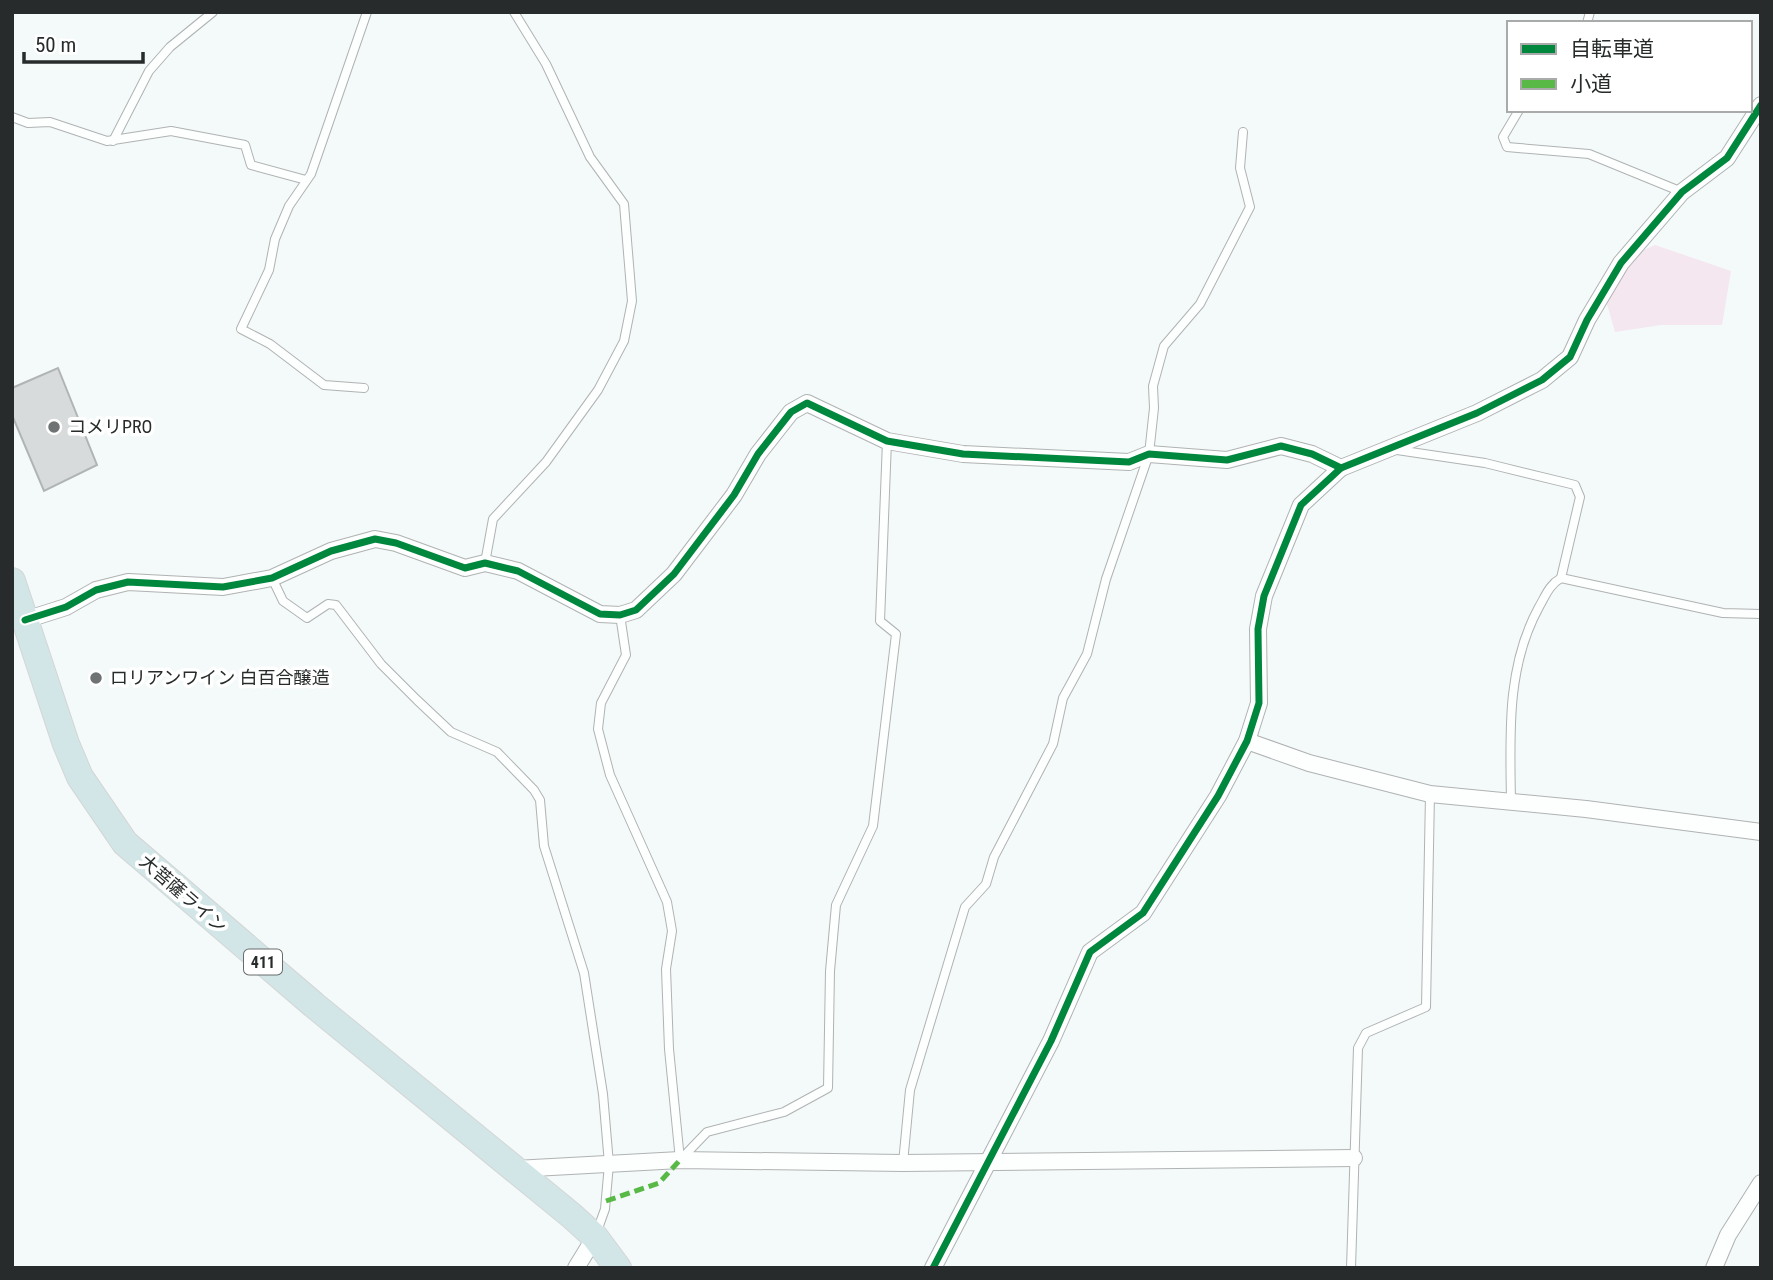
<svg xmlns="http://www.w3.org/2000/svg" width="1773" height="1280" viewBox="0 0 1773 1280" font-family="'Roboto Condensed','Noto Sans JP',sans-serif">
<rect width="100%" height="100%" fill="#f4f9f9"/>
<polygon fill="#f4e7f0" points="1655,245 1731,271 1722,325 1661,325 1615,332 1607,304 1635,254"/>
<polygon fill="#d7dbdb" stroke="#b0b4b4" stroke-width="2" points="58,368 97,465 44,491 12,415 12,388"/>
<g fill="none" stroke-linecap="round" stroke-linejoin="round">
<g stroke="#b0b3b3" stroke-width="10">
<g id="service">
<polyline points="1587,23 1590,12"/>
<polyline points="1519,110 1503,137 1507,147 1589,154 1682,192"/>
<polyline points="12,117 28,123 50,122 107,141 171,131 245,145 251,165 306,180"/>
<polyline points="113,141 149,71 170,47 213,12"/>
<polyline points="364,388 324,385 270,344 241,329 269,270 275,239 289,206 311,174 367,12"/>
<path d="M1397,450L1485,463L1575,485L1580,497L1561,578C1549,585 1546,595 1539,607C1506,667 1510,735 1511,802"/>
<polyline points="485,563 493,519 546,462 598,390 624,341 632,301 624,204 590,157 546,64 514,12"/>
<polyline points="272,578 283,601 307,618 328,604 336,605 381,664 417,700 451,732 497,752 534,790 540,800 544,846 584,973 603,1094 609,1164 605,1209 596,1234"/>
<polyline points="1561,578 1723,613 1761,614"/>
<polyline points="620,615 626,655 601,703 598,729 610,775 667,902 672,931 666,969 669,1049 680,1160"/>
<polyline points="682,1158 707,1132 784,1112 828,1088 830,971 836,905 873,826 896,634 880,621 887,441"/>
<polyline points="903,1163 910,1090 965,907 986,884 994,857 1053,744 1063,698 1087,654 1106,579 1149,454 1154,408 1153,386 1164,346 1200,304 1250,207 1240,168 1243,132"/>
<polyline points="1351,1268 1358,1048 1366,1033 1426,1007 1430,794"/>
</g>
</g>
<g stroke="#b0b3b3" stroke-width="18">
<g id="minor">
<polyline points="25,620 66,607 96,590 128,582 223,587 272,578 331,551 375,539 396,543 465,568 485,563 518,571 600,614 620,615 636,610 674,574 734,495 758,454 791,412 807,403 887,441 963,454 1129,462 1149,454 1227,460 1281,446 1312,454 1341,468"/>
<polyline points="1247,741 1309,763 1430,794 1586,809 1761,832"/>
<polyline points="515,1169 680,1160 903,1163 1354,1158"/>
<polyline points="576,1268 595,1237"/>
<polyline points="933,1268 1051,1041 1090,952 1143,913 1218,796 1247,741 1259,703 1258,629 1264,596 1301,505 1341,468 1477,413 1542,380 1570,357 1587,320 1621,263 1682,192 1727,158 1761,105"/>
<polyline points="1714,1268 1728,1235 1761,1183"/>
</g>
</g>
<g stroke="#d4d6d6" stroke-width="28">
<polyline id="trunk" points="12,581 66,744 80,777 125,843 314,1005 572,1216 595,1237 618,1268"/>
</g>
<use href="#service" stroke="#fdfefe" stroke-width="8"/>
<use href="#minor" stroke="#fdfefe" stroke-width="16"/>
<use href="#trunk" stroke="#d2e6e7" stroke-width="26"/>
<polyline stroke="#58b947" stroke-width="5" stroke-dasharray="10 5" stroke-linecap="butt" points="606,1201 659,1183 680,1160"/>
<g stroke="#fff" stroke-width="11">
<g id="cycleway">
<polyline points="25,620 66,607 96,590 128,582 223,587 272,578 331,551 375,539 396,543 465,568 485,563 518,571 600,614 620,615 636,610 674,574 734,495 758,454 791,412 807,403 887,441 963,454 1129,462 1149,454 1227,460 1281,446 1312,454 1341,468"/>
<polyline points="933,1268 1051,1041 1090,952 1143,913 1218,796 1247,741 1259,703 1258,629 1264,596 1301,505 1341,468 1477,413 1542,380 1570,357 1587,320 1621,263 1682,192 1727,158 1761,105"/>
</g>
</g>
<use href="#cycleway" stroke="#00873e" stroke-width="7"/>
</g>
<g fill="#6f7373" stroke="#fff" stroke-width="2.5">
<circle cx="54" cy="427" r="7"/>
<circle cx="96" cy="678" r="7"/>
</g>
<g text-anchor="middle" stroke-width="7" stroke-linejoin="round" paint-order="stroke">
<rect fill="#fff" stroke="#686b6b" stroke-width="2" x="244" y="949.5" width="38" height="25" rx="5"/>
<g font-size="16" font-weight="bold" fill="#272b2b">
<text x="263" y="968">411</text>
</g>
<g font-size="18" fill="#272b2b" stroke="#fff" text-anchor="start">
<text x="68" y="433">コメリPRO</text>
<text x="110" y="684">ロリアンワイン 白百合醸造</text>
</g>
<g font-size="18" fill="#272b2b" stroke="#fff">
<text transform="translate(183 894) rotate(41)" y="6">大菩薩ライン</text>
</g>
</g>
<rect width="1773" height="1280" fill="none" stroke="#272b2b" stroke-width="28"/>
<rect x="1507" y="21" width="245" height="91" fill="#ffffff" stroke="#a9aaaa" stroke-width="2"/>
<rect x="1521" y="44" width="35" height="10" fill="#00873e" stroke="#a9aaaa" stroke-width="2"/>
<text x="1570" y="56" font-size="21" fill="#272b2b">自転車道</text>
<rect x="1521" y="79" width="35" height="10" fill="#58b947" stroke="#a9aaaa" stroke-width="2"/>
<text x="1570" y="91" font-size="21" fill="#272b2b">小道</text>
<path d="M24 52v10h119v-10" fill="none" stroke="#272b2b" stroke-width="3.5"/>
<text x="35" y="52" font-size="21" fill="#272b2b" stroke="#ffffff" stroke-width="5" paint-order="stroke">50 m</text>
</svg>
